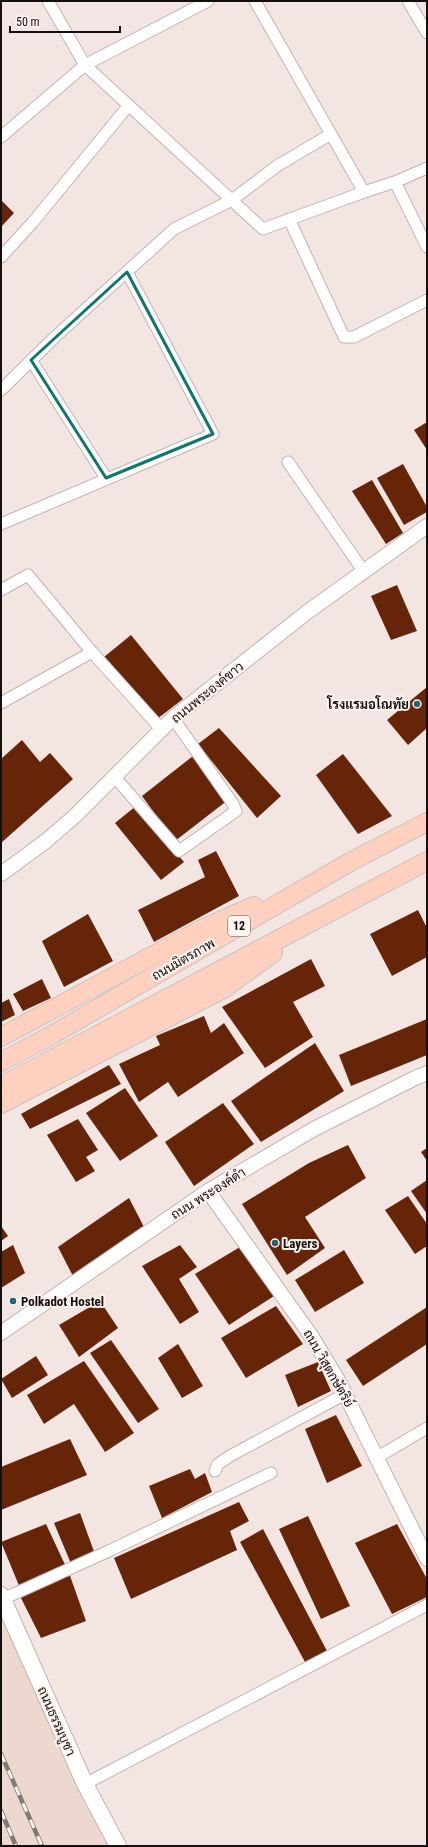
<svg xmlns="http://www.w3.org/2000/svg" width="428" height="1847" viewBox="0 0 428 1847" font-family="'Roboto Condensed',Sarabun,sans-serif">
<rect width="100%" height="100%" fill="#f3e6e2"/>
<polygon fill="#edd8d0" points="1,1612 114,1846 1,1846"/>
<g fill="#662409">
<polygon points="1,200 14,213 1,227"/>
<polygon points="427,422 427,450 414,430"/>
<polygon points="403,464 427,507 427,512 404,525 377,478"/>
<polygon points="372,480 403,533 386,544 352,491"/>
<polygon points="397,585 417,631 391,640 371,596"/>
<polygon points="131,635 183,699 157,719 104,657"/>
<polygon points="427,687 427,728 408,745 387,720"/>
<polygon points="219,728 281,796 257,818 198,744"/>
<polygon points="22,740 40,762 50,753 73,779 1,843 1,759"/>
<polygon points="343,754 392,816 358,834 316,775"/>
<polygon points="193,756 228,800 175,841 142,796"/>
<polygon points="136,806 184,862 161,880 115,823"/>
<polygon points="216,851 239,896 154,942 138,910 205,877 198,860"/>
<polygon points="418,910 427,928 427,957 392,976 370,934"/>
<polygon points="88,914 113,961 64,987 42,941"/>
<polygon points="311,959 325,986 293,1002 313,1037 265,1068 222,1007"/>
<polygon points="42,979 51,998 23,1011 13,994"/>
<polygon points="9,999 15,1015 1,1022 1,1003"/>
<polygon points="204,1016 211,1033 224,1023 244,1053 178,1097 168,1082 139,1102 119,1064 160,1045 156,1036"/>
<polygon points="427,1019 427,1055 351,1086 339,1055"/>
<polygon points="315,1043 344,1091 261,1142 231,1101"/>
<polygon points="109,1065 121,1084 30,1129 21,1114"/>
<polygon points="125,1088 158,1136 120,1161 86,1113"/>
<polygon points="223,1103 254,1144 194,1186 165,1142"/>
<polygon points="78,1119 98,1150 86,1157 95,1171 76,1182 47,1135"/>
<polygon points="348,1145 366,1178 305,1217 325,1248 287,1275 242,1204 309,1163"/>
<polygon points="427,1148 427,1161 421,1152"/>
<polygon points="427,1180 427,1214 411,1191"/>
<polygon points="408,1196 427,1224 427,1246 415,1254 385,1210"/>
<polygon points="129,1198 144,1227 74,1278 58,1247"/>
<polygon points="1,1226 8,1236 1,1241"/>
<polygon points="13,1245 25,1273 1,1288 1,1252"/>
<polygon points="180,1245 197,1267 179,1279 199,1312 180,1324 142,1266"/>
<polygon points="240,1247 274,1296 229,1325 195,1274"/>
<polygon points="344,1250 364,1283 315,1312 295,1280"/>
<polygon points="100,1301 118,1328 79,1357 59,1325"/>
<polygon points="276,1306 303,1344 246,1378 221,1338"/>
<polygon points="427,1307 427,1344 363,1386 346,1360"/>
<polygon points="111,1340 159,1409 138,1423 90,1353"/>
<polygon points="178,1344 203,1386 182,1398 158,1358"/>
<polygon points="36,1356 48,1375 12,1398 1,1379"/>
<polygon points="84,1361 134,1433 105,1452 74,1404 44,1424 27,1395"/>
<polygon points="318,1362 331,1391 298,1407 285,1375"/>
<polygon points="336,1415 362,1466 327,1483 305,1429"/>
<polygon points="70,1439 87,1475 1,1510 1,1467"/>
<polygon points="190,1469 195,1479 205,1473 212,1492 162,1518 149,1486"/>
<polygon points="239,1502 249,1521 230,1531 237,1550 131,1599 114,1558"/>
<polygon points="80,1513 96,1557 72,1566 54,1523"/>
<polygon points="308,1516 350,1606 321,1619 279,1529"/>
<polygon points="46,1524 67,1569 20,1588 1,1542"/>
<polygon points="397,1524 427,1579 427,1597 392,1614 355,1543"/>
<polygon points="263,1529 327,1651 305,1662 240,1542"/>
<polygon points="69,1573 86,1621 41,1638 20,1596"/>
</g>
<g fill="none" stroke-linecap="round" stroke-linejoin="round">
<g stroke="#c1b4b0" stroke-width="13">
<g id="minor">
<polyline points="48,1 85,65 263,229 364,192"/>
<polyline points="255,1 364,192 395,182 427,247"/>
<polyline points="408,1 427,33"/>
<polyline points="1,137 85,65 208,1"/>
<polyline points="395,182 427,168"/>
<polyline points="289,219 344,337 354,337 427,300"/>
<polyline points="1,257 33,222 129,105"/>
<polyline points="31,360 106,478"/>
<polyline points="1,390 56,336 174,229 232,200 277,166 331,134"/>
<polyline points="288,462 364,572"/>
<polyline points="1,524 213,434 127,272"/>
<polyline points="1,590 28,575 92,652 162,730"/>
<polyline points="1,703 92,652"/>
<polyline points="114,776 179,851 236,811 233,804 173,718"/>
<polyline points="376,1458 427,1428"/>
<polyline points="215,1471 218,1464 230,1456 345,1394"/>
<polyline points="3,1599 111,1550 271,1473"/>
<polyline points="85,1784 427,1605"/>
</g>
</g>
<g stroke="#c1b4b0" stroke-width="16">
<g id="tertiary">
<polyline points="1,874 46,841 76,815 173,718 306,613 427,526"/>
<polyline points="208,1191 312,1337 338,1380 427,1559"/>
<polyline points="1,1333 208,1191 314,1129 413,1079 427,1073"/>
</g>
</g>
<g stroke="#c1b4b0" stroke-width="18">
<polyline id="secondary" points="1,1595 85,1784 118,1846"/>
</g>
<g stroke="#c6c5c5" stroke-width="20">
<g id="primary">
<polyline points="1,1037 202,929 254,906"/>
<polyline points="1,1062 52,1035 350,862 427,822"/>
<polyline points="1,1086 427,861"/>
<polyline points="1,1104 225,988 273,953"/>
</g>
</g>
<use href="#minor" stroke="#fff" stroke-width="11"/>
<use href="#tertiary" stroke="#fff" stroke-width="14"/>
<use href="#secondary" stroke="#fff" stroke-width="16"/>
<use href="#primary" stroke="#fed0c0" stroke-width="18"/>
<g stroke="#817976" stroke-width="4.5">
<g id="rail">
<polyline points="1,1754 42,1846"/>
<polyline points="1,1811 16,1846"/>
</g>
</g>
<use href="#rail" stroke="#fff4f0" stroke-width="3" stroke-dasharray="9" stroke-linecap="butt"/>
</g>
<path fill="none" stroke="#0f766e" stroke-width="3" stroke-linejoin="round" d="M127,272L213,434L106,478L31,360Z"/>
<g fill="#26627a" stroke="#fff4f0" stroke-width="1.5">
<circle cx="417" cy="704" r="4"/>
<circle cx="275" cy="1243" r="4"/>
<circle cx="13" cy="1301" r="4"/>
</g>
<g text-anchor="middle" stroke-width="4" stroke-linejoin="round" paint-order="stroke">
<rect fill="#fff4f0" stroke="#5a5451" stroke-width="1" x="228" y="916" width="22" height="20" rx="3"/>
<g font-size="12" font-weight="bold" fill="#130f0d">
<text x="239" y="930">12</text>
</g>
<g font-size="13" fill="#130f0d" stroke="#fff4f0">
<text transform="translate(207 692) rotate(-39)" y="5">ถนนพระองค์ขาว</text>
<text transform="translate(183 959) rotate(-30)" y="5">ถนนมิตรภาพ</text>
<text transform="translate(208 1193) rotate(-32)" y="5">ถนน พระองค์ดำ</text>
<text transform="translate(329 1368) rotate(60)" y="5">ถนน วิสุตกษัตริย์</text>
<text transform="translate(57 1721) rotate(66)" y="5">ถนนธรรมบูชา</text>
</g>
<g font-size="13" font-weight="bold" fill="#130f0d" stroke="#fff4f0" text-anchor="start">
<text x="409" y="709" text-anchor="end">โรงแรมอโณทัย</text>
<text x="283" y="1248">Layers</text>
<text x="21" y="1306">Polkadot Hostel</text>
</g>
</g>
<rect width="428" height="1847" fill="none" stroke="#130f0d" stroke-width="4"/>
<path d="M10 26v6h110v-6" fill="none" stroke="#130f0d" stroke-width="2"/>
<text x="16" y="26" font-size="12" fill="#130f0d" stroke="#fff4f0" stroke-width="3" paint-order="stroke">50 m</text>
</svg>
